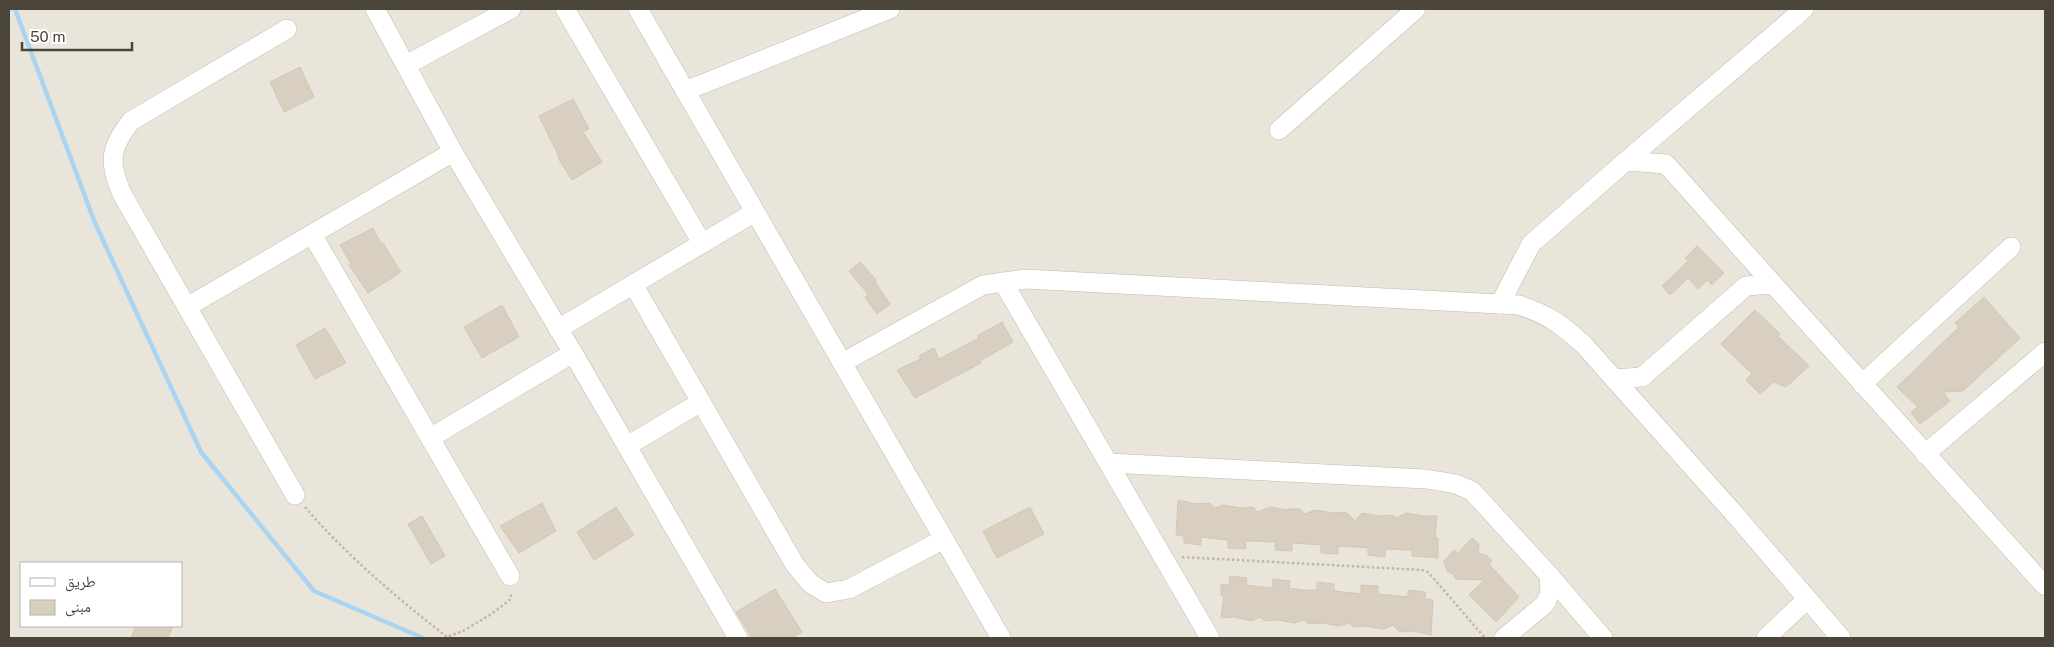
<svg xmlns="http://www.w3.org/2000/svg" width="2054" height="647" viewBox="0 0 2054 647" font-family="'Public Sans','Noto Naskh Arabic',sans-serif">
<rect width="100%" height="100%" fill="#f6f3ec"/>
<path fill="#eae5da" fill-rule="evenodd" d="M9,9H2045V638H9ZM21,563H181V626H21Z"/>
<g fill="none" stroke-linecap="round" stroke-linejoin="round">
<polyline stroke="#a9d4f2" stroke-width="4.5" points="15,9 95,223 201,452 314,591 423,638"/>
</g>
<g fill="#d8cfc1" stroke="#d3c7b4">
<polygon points="300,67 314,97 284,112 270,82"/>
<polygon points="573,99 589,129 583,132 602,162 572,180 558,158 559,157 539,116"/>
<polygon points="373,228 381,244 383,243 401,272 368,293 349,265 351,264 340,245"/>
<polygon points="1697,246 1724,273 1712,285 1707,280 1698,289 1688,278 1670,295 1662,286 1688,261 1685,258"/>
<polygon points="860,262 876,280 875,282 890,304 877,314 865,297 868,294 849,271"/>
<polygon points="1984,297 2020,338 1963,391 1943,392 1950,401 1920,424 1911,412 1918,407 1897,387 1959,327 1955,323"/>
<polygon points="502,305 519,337 482,358 464,327"/>
<polygon points="1755,310 1780,334 1778,336 1809,366 1786,387 1774,382 1760,394 1746,380 1752,374 1721,344"/>
<polygon points="1002,322 1013,342 980,361 981,363 915,398 897,370 921,359 919,356 934,348 939,359 979,338 977,336"/>
<polygon points="325,328 346,363 315,379 296,345"/>
<polygon points="1178,500 1196,504 1209,503 1215,508 1223,505 1241,508 1253,507 1258,512 1270,507 1287,510 1288,509 1300,509 1305,514 1315,510 1333,513 1346,512 1355,521 1362,513 1380,516 1393,515 1396,518 1406,513 1424,516 1437,516 1435,537 1438,538 1438,558 1412,556 1412,550 1385,549 1385,557 1368,555 1368,548 1357,547 1338,546 1338,554 1321,553 1321,545 1307,544 1292,543 1292,551 1275,550 1275,542 1245,541 1246,549 1228,548 1228,540 1201,537 1201,545 1184,543 1184,536 1176,535"/>
<polygon points="542,503 556,531 519,553 500,526"/>
<polygon points="616,507 634,535 594,560 577,532"/>
<polygon points="1030,507 1044,534 997,558 983,531"/>
<polygon points="422,516 445,556 431,564 408,524"/>
<polygon points="1472,538 1479,544 1478,553 1487,556 1492,560 1489,564 1519,597 1496,622 1469,595 1484,580 1456,579 1453,574 1447,571 1444,561 1454,550 1458,553"/>
<polygon points="1230,576 1247,578 1246,585 1272,588 1273,579 1290,581 1289,588 1302,590 1317,590 1317,582 1334,584 1334,591 1361,594 1361,585 1378,586 1378,594 1408,597 1408,590 1425,592 1425,599 1433,600 1431,635 1413,631 1400,632 1393,625 1383,629 1366,626 1353,627 1349,623 1339,626 1322,623 1309,624 1304,620 1295,623 1277,620 1265,621 1260,617 1252,621 1234,617 1221,618 1224,596 1221,596 1221,584 1229,585"/>
<polygon points="775,589 802,632 792,638 752,638 736,612"/>
<polygon points="136,626 173,626 168,638 131,638"/>
</g>
<g fill="none" stroke-linecap="round" stroke-linejoin="round">
<g stroke="#c2bbae" stroke-width="20">
<g id="minor">
<polyline points="375,9 453,152 573,353 738,638"/>
<polyline points="565,9 702,243"/>
<polyline points="638,9 1001,638"/>
<path d="M287,29L131,121C110,148 108,162 122,194L295,495"/>
<polyline points="406,65 511,9"/>
<polyline points="685,91 890,9"/>
<polyline points="1279,130 1416,9"/>
<polyline points="1626,161 1804,9"/>
<polyline points="312,234 510,576"/>
<polyline points="1003,282 1210,638"/>
<polyline points="633,284 795,565 810,583 826,593 849,589 944,539"/>
<polyline points="1500,304 1531,244 1626,161 1666,164 1773,284"/>
<polyline points="187,307 453,152"/>
<polyline points="558,329 755,212"/>
<path d="M842,363L983,285L1025,279L1519,305C1549,315 1561,324 1584,345L1731,510L1841,638"/>
<polyline points="1614,379 1642,377 1746,286 1773,284 2045,586"/>
<polyline points="1862,384 2011,247"/>
<polyline points="430,438 573,353"/>
<polyline points="627,446 701,402"/>
<polyline points="1925,454 2045,352"/>
<polyline points="1108,463 1426,479 1456,484 1472,491 1549,575 1550,593 1545,604 1504,638"/>
<polyline points="1549,575 1603,638"/>
<polyline points="1766,638 1807,599"/>
</g>
</g>
<g stroke="#c4b79f" stroke-width="2.5" stroke-dasharray="2.5 2.5" stroke-linecap="butt">
<path d="M305,507C347,556 396,597 447,637"/>
<polyline points="1182,557 1422,570 1428,572 1485,638"/>
<polyline points="444,638 463,631 490,615 511,599 511,592"/>
</g>
<use href="#minor" stroke="#fff" stroke-width="19"/>
</g>
<rect width="2054" height="647" fill="none" stroke="#4b4439" stroke-width="20"/>
<rect x="20" y="562" width="162" height="65" fill="#ffffff" stroke="#b7b4b0"/>
<rect x="30" y="578" width="25" height="8" fill="#ffffff" stroke="#b7b4b0"/>
<text x="65" y="587" font-size="15" fill="#4b4439">طريق</text>
<rect x="30" y="600" width="25" height="15" fill="#d8cfc1" stroke="#b7b4b0"/>
<text x="65" y="612" font-size="15" fill="#4b4439">مبنى</text>
<path d="M22 42v8h110v-8" fill="none" stroke="#4b4439" stroke-width="2.5"/>
<text x="30" y="42" font-size="15" fill="#4b4439" stroke="#ffffff" stroke-width="4" paint-order="stroke">50 m</text>
</svg>
